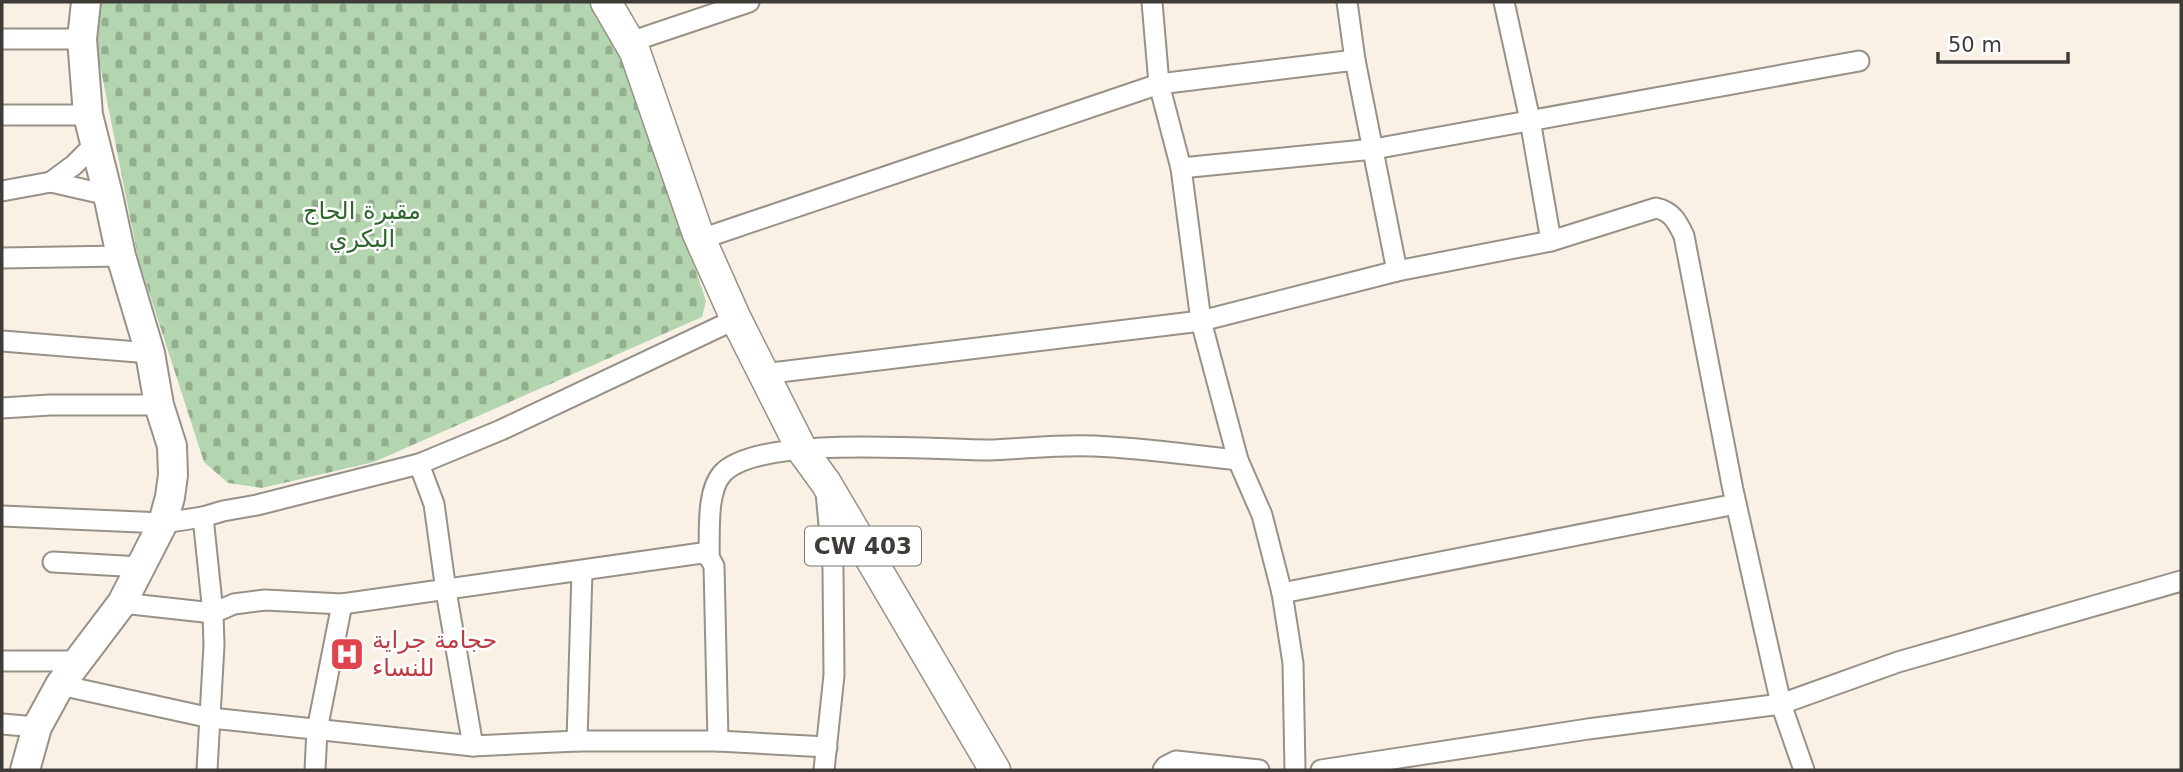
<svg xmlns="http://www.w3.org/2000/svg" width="2183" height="772" viewBox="0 0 2183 772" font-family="'DejaVu Sans','Noto Naskh Arabic',sans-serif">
<defs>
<pattern id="cemetery-stones" width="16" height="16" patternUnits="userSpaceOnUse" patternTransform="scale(1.75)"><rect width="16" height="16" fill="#b3d6b0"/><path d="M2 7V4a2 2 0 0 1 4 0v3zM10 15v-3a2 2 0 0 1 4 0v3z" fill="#93af90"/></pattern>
</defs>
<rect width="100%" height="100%" fill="#f9f1e5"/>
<polygon fill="url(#cemetery-stones)" points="97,2 597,2 621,43 706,301 702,317 374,462 262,488 228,483 204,462 138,258 99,60 96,10"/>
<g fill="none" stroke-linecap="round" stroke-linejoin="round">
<g stroke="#989187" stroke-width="23">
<g id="street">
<polyline points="1152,2 1159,84 1181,168 1201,321 1238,460 1262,515 1282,593 1293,663 1295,770"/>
<polyline points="1347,2 1355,60 1397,271"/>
<polyline points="1504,2 1530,120 1551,241"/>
<polyline points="642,38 749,2"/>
<polyline points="2,39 82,39"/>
<polyline points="2,115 88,115"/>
<polyline points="1181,168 1374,149 1859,61"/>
<polyline points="51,182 74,165 95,144"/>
<polyline points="2,191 51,182 108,195"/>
<polyline points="713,235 1159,84 1355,60"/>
<polyline points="2,258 121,256"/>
<polyline points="2,341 150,353"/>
<path d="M763,374L1201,321L1397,271L1551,241L1656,208C1672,211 1678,223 1684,236L1733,490L1781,704L1804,770"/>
<polyline points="2,408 50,405 159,405"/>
<polyline points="419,464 434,504 446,591 473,746"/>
<polyline points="2,516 163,523 203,517 223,511 257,505 419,464 501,430 736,319"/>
<polyline points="203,517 213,613 214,645 207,770"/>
<path d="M709,557C710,534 706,492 722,474C757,434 933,450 988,450C1023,449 1059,444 1094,446C1142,448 1190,455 1238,460"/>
<polyline points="53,562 141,567"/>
<polyline points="1282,593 1736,504"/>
<polyline points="122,603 213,613 234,604 265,600 342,604 702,553 709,557 714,566 718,741"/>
<polyline points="2,661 80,661"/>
<polyline points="60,685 211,718 473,746 577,741 718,741 827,747"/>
<polyline points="2,724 37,727"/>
<polyline points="577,741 582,571"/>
<polyline points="315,770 317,730 342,604"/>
<polyline points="824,770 834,675 833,569 826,492"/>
<polyline points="1163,770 1166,766 1176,761 1259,770"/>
<polyline points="1321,770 1588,729 1781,704 1898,662 2181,581"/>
</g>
</g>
<g stroke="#989187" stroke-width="32">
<polyline id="secondary" points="25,770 37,727 60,685 122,603 163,523 170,497 173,475 172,446 159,405 150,353 121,256 108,195 88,115 82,39 86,2"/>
</g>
<g stroke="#989187" stroke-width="33">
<polyline id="primary" points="606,2 635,52 698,234 736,319 802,450 826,483 995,770"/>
</g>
<use href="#street" stroke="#fff" stroke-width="19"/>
<use href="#secondary" stroke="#fff" stroke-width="28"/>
<use href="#primary" stroke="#fff" stroke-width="30"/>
</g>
<defs>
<g id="hospital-square" transform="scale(1.75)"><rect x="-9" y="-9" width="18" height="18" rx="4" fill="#e0444e" stroke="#fff"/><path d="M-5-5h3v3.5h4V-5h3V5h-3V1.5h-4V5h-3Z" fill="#fff"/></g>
</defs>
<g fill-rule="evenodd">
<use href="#hospital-square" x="347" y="654"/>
</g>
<g text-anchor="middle" stroke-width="5" stroke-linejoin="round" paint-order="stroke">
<rect fill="#fff" stroke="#797674" stroke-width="2" x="805" y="526.5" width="116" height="39" rx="5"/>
<g font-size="23" font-weight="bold" fill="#3f3c38">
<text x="863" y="554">CW 403</text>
</g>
<g font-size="24" fill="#2f662d" stroke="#fff">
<text x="362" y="219">مقبرة الحاج<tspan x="362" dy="28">البكري</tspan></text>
</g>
<g font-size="24" fill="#be3a42" stroke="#fff" text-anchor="start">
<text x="372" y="648">حجامة جراية<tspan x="372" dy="28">للنساء</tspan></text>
</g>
</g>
<rect width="2183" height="772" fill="none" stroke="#3f3c38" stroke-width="7"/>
<path d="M1938 52v10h130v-10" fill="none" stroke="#3f3c38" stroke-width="3.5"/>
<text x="1948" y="52" font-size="21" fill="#3f3c38" stroke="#ffffff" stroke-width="5" paint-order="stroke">50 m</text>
</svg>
